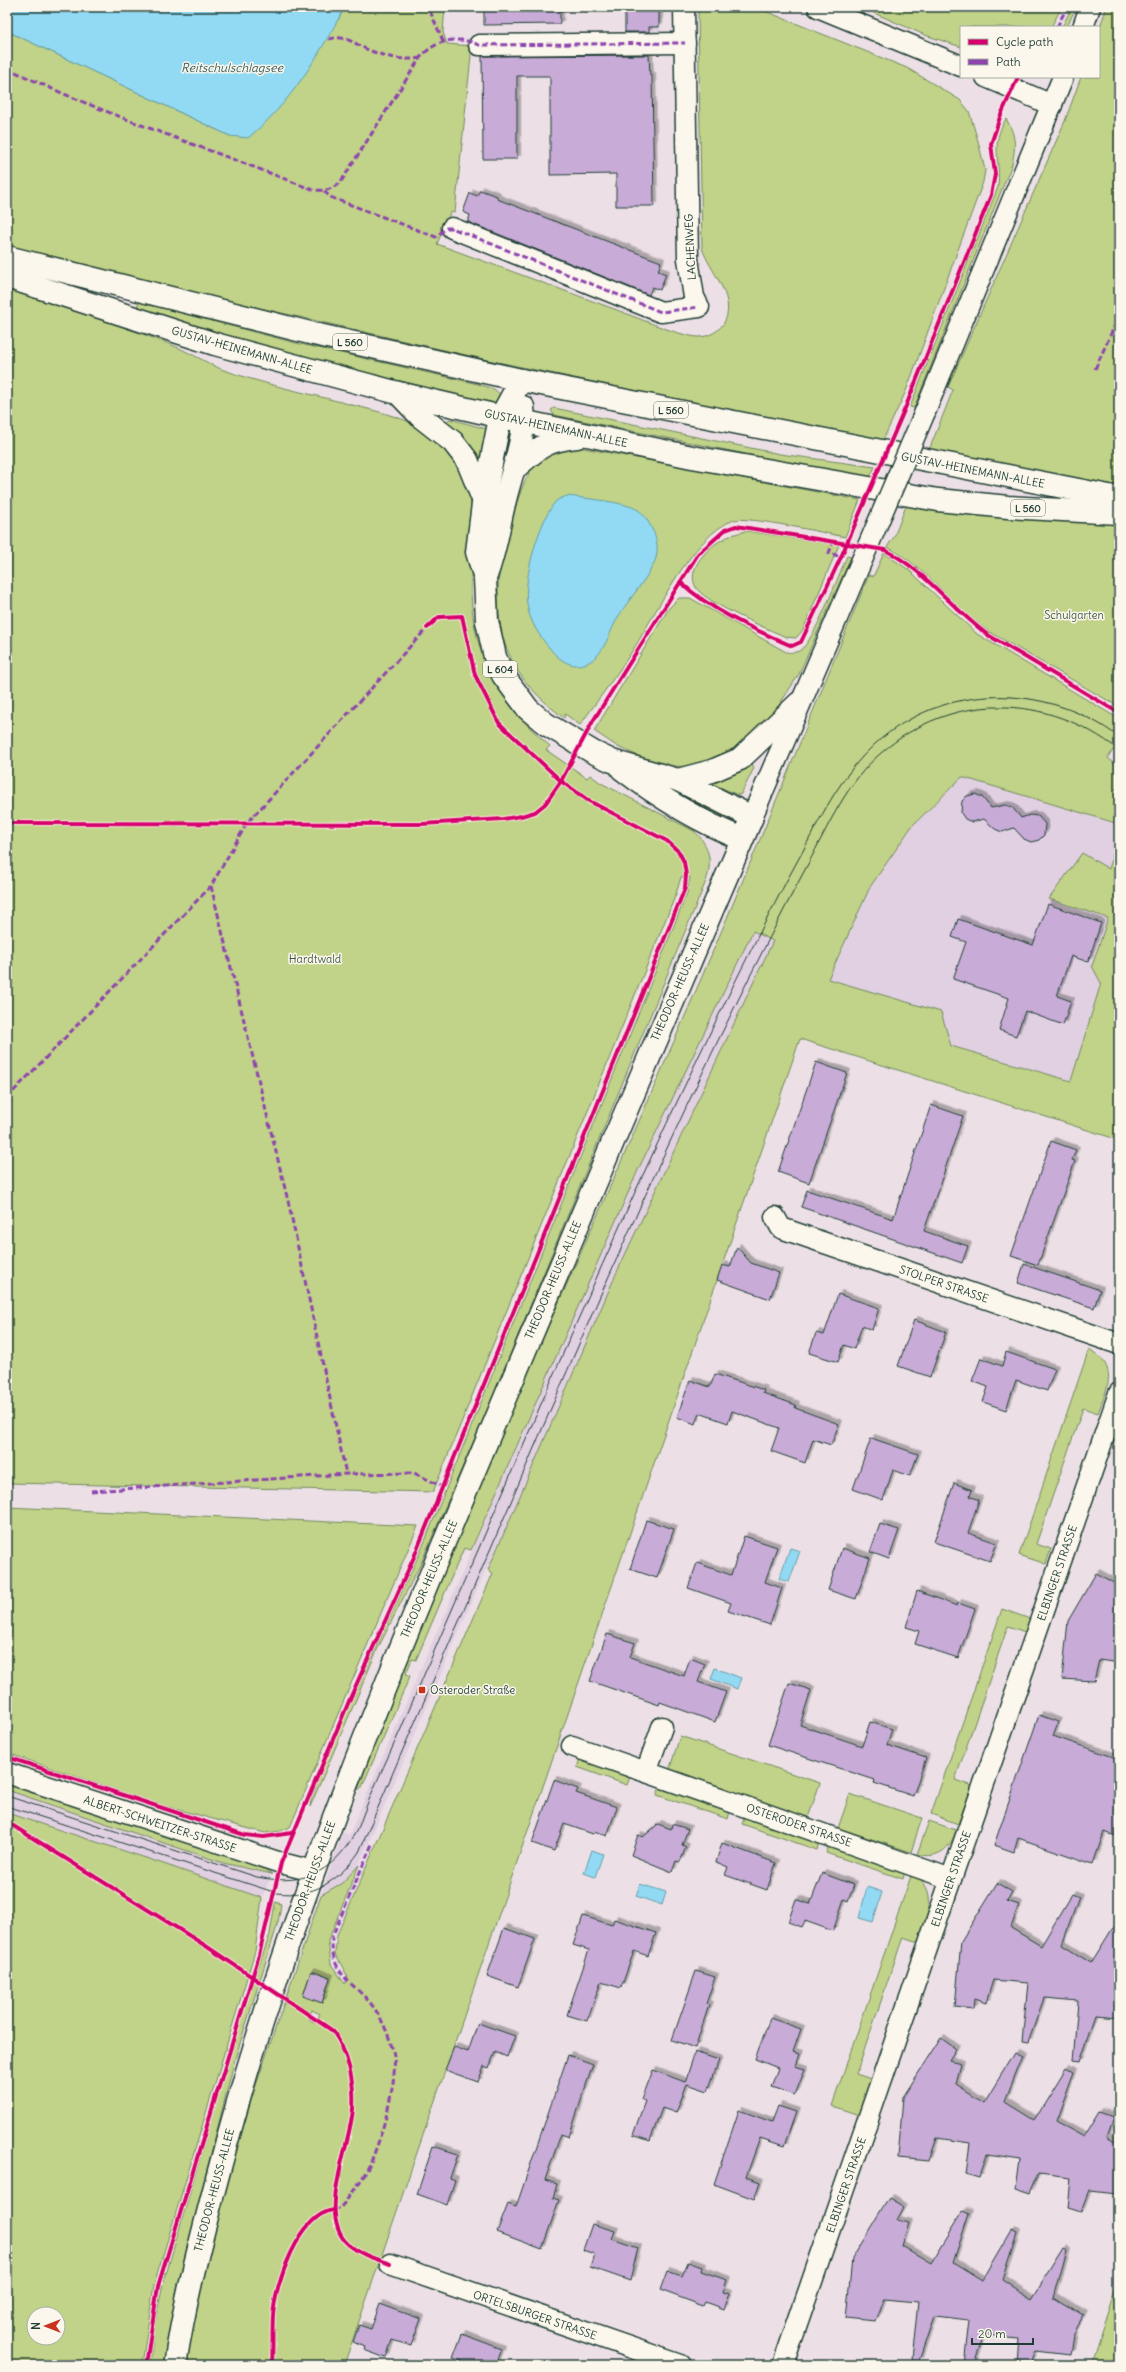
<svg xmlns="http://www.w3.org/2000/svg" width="1126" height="2372" viewBox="0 0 1126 2372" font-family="Delius,sans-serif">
<defs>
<filter id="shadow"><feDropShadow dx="3.5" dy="-3.5" stdDeviation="0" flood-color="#0004"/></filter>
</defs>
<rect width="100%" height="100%" fill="#ece0e6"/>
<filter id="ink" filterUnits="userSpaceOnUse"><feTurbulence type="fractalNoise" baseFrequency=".025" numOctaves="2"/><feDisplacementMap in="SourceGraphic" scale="8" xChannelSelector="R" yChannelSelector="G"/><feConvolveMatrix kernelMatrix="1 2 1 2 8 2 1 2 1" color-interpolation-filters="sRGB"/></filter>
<g filter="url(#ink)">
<g fill="#e1d0e2">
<polygon points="623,7 661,7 661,31 624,30"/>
<polygon points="962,777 1119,824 1119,835 1109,869 1119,889 1092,1132 827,980 870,887 912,826"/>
<polygon points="753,931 774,941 616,1274 488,1570 486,1569 359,1865 342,1883 321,1895 343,1832 349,1835 587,1284 683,1074"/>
<polygon points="7,1790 223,1863 272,1874 262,1898 149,1859 7,1813"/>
</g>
<g fill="#c1d388" stroke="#70885e" fill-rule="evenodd">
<path d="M345,7H445L443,32L447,44L472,46L455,212L450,213L437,244C497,266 557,288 617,310C636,317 679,336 698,337C709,337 720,331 725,321C736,296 709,270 702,248L698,12L701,7H755L907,68L960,100L969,111L978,141L985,170L983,182L906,391L882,442L483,359L190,292L7,247V31L230,136L338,20Z"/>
<polygon points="860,7 1062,7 1051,27 961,27 961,47 925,35"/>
<polygon points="1072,7 1076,7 1067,27 1062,27"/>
<polygon points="1107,7 1119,7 1119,486 929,450 953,390 948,387 1065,121 1081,77 1099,77 1099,29"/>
<path d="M1006,119C1016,135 1016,146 1012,164L914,408L910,407L998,187C1001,160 990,144 1006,119Z"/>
<path d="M7,288C60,306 114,323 167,343C186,350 203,361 221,369C259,383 302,392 341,402C377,412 430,420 452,454C480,496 472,534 471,582C470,651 497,702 550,746L546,750L587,778L590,775L601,783L694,831C709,844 713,862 706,881L485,1415L421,1563L378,1648L310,1807L311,1800L334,1740L422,1548L673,928L687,893L690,877H681L676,894L433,1492L7,1483Z"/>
<path d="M139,302L296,343L478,384L494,389L503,397L497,404C377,376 258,346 141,309L137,307Z"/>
<polygon points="554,408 780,454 875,467 869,479 554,415 551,410"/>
<polygon points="450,419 487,429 480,462 447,425 447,421"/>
<polygon points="510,432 515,433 494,496 508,433"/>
<path d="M578,447L860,500L845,537C825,533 748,516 734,520C693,534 655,615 633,650C616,676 598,700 580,725L565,714L564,718C540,699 520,681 508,652C499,631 498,608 498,586C499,564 519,479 535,465C548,452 561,450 578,447Z"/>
<path d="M906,506L959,512L1119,523V707L988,631C952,606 927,567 887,547L894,537Z"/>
<path d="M746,531L839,545L803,630L796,638L786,637C766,628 710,605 697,589C690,579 694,567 701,558C712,543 728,535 746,531Z"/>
<path d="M884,553L909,570L977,634L1119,719V755L1113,750L1108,758L1119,768V824L962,777L912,826L870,887L828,979L941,1012L951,1046L1071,1081L1101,983L1092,966L1108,918L1049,899L1082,853L1109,869L1119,835V1140L800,1039L344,2365H184L213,2231L254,2091L321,1895L342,1883L359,1865L328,1941L331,1964L345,1984L348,1977L335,1954L337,1935L493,1573L488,1570L616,1274L773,941L753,931L639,1168L471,1550L464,1548L416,1660L412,1659L406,1674L410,1676L361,1789H358C451,1533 567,1288 675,1039C742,886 805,730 869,575L873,577ZM311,1971L330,1978L322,2003L303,1996ZM312,2010L320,2014L315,2023L309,2019Z"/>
<path d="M847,556L851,557L799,674L767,724L749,744L702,767L672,766L641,757L618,747L594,731L669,608L679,598H690L786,652C792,653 798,653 803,648C817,633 838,577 847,556Z"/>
<polygon points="752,763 754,768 741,794 738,795 713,784 713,782 730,776"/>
<polygon points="675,791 721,813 723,816 719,817"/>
<path d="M1089,1349C1119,1367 1108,1386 1098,1413L1083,1408L1036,1544L1051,1549L1046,1564L1019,1555Z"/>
<polygon points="7,1507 418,1526 290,1827 281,1831 265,1833 157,1804 7,1753"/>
<polygon points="1002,1609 1030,1619 1025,1632 1008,1626 955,1780 972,1786 958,1824 931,1814"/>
<polygon points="680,1736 820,1783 808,1818 669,1771"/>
<polygon points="580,1759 630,1777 627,1785 577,1767"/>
<polygon points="7,1784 261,1867 272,1874 223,1863 7,1790"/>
<polygon points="660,1787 730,1811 728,1819 657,1795"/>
<polygon points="850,1794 922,1818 911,1852 838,1828"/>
<path d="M7,1813L149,1859L262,1898L255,1951L154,2285L142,2365H7ZM34,2314H58V2338H34Z"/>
<polygon points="745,1816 819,1842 817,1850 742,1824"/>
<path d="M929,1821L956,1830C951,1849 937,1860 917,1854Z"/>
<polygon points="829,1845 905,1871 903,1879 826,1853"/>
<path d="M912,1873C941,1890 927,1918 918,1942L903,1937L856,2074L871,2079L859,2115L832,2106Z"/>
<polygon points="275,1902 281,1904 278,1923 235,2059 178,2284 163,2365 150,2365 154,2328 162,2288 243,2011 270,1934"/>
<polygon points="1119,2278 1119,2365 1091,2365"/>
</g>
<g fill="#92daf4" stroke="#649ba7">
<path d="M7,7H345C318,56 292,102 248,138L230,136L7,31Z"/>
<path d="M567,496C583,498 626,502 638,510C645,515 648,521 652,529C657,538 659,551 655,561C646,581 631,596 620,614C609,630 605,658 584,664C571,668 560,660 552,651C540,637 530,623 527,604C523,578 539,521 556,501C559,499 564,497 567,496Z"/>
<polygon points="790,1548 800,1551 789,1582 779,1579"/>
<polygon points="715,1668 741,1678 737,1689 711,1679"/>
<polygon points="592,1850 603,1854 595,1877 584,1873"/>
<polygon points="640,1884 666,1892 662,1905 636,1896"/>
<polygon points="867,1887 882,1892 873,1922 859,1918"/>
</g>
<g fill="#c8abd7" stroke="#1f3d34" filter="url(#shadow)">
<polygon points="484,7 560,7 560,24 484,25"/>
<polygon points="659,10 659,27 649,27 649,32 625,32 625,11"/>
<polygon points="649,55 650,76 652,76 654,206 616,206 616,174 550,175 550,76 517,76 517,159 483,159 482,56"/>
<polygon points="480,190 497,196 497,199 661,262 658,271 666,274 660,290 652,287 649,295 468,222 470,215 463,212 470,193 477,196"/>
<polygon points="975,794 982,797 991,808 1005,805 1012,807 1021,818 1030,815 1038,816 1045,824 1044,835 1039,840 1031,842 1024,839 1014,828 1002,832 995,829 984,819 972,822 965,819 961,813 962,801 967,796"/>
<polygon points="1048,904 1101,923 1088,962 1071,956 1057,996 1071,1001 1063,1025 1025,1011 1016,1036 999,1030 1009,998 953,979 966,942 952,937 958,919 1033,945"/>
<polygon points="816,1062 847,1073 809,1183 778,1172"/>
<polygon points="931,1105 963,1116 924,1231 968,1246 962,1263 801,1207 807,1190 893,1219"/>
<polygon points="1051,1141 1076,1150 1072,1160 1075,1161 1038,1265 1011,1256"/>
<polygon points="737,1247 751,1263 779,1273 770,1299 717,1280 722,1265 730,1267"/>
<polygon points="1024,1264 1100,1290 1094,1308 1018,1283"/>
<polygon points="838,1294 879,1308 872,1330 862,1326 854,1349 844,1345 838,1362 809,1353 816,1333 824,1335"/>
<polygon points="914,1320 946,1332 930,1377 898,1366"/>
<polygon points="1006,1352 1055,1369 1047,1391 1016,1380 1006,1410 983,1402 988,1387 972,1381 981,1358 1002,1366"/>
<polygon points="715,1374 764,1390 763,1393 796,1405 795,1408 839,1424 831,1445 813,1439 805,1463 771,1451 779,1428 732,1411 728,1423 699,1413 695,1424 677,1417 690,1380 710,1387"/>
<polygon points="871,1438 918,1454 910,1476 893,1470 883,1500 853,1489"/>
<polygon points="954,1483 972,1490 970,1496 979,1500 968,1533 997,1543 990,1561 934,1542"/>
<polygon points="646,1520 674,1529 657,1578 630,1569"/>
<polygon points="880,1524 899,1530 889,1559 870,1552"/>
<polygon points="744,1536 777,1547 765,1582 782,1588 770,1625 728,1611 731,1603 688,1588 697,1563 731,1575"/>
<polygon points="842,1548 870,1558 856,1599 828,1590"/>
<polygon points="1096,1573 1119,1586 1119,1663 1099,1660 1094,1681 1062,1679 1068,1621"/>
<polygon points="917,1591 957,1606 958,1603 975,1609 958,1658 915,1644 919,1631 906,1627"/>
<polygon points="607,1634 635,1643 630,1657 684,1676 690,1658 705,1664 698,1682 726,1692 715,1722 660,1702 659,1705 590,1681"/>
<polygon points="789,1683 811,1690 800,1725 862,1746 870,1722 892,1729 887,1745 926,1758 913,1796 874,1783 875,1780 768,1745"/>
<polygon points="1039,1715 1058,1722 1053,1736 1119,1759 1119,1837 1104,1832 1093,1864 1018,1838 1014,1852 994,1845"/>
<polygon points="554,1780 578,1789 576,1793 617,1807 607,1836 594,1831 593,1834 564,1824 554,1851 532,1843"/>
<polygon points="658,1824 671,1829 672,1824 688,1829 682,1845 686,1847 680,1862 676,1861 672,1872 631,1855 638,1835 643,1837"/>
<polygon points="722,1843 776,1863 767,1890 725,1875 728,1867 716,1862"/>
<polygon points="822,1873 854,1885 848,1901 844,1899 833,1931 805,1921 802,1927 788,1922 796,1899 810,1904"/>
<polygon points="997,1883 1012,1892 1007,1901 1019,1905 1011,1928 1041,1946 1072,1894 1079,1897 1062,1945 1091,1963 1119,1918 1119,1946 1113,1963 1119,1966 1119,2017 1095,2015 1079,2062 1073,2061 1078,2001 1044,1998 1028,2043 1022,2042 1028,1983 993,1980 986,2003 974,1999 973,2009 955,2007 961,1941"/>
<polygon points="583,1916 612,1925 614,1919 656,1933 648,1956 634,1951 621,1988 601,1982 587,2021 567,2015 589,1950 573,1945"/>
<polygon points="504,1928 535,1939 518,1987 487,1976"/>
<polygon points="311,1971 330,1978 322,2003 303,1996"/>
<polygon points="696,1971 715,1977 706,2004 709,2005 695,2048 672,2040"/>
<polygon points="770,2018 801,2029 793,2052 799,2054 795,2066 805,2069 795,2095 771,2087 778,2068 755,2059"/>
<polygon points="478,2023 515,2036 507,2057 495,2052 489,2068 484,2066 478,2082 445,2070 454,2047 468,2052"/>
<polygon points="941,2038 956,2049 949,2060 961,2063 956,2085 984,2103 1015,2052 1023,2056 1005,2102 1034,2120 1066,2068 1073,2072 1055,2121 1084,2137 1100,2111 1114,2116 1107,2136 1119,2144 1119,2194 1089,2191 1081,2212 1068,2208 1071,2178 1040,2174 1031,2195 1016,2190 1020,2160 988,2155 980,2177 966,2173 970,2143 937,2138 929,2161 898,2158 903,2097"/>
<polygon points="695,2052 719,2060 708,2091 687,2084 676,2113 662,2108 650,2141 633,2135 645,2101 642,2099 653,2070 685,2082"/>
<polygon points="568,2055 593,2064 569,2137 561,2134 545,2180 557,2184 553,2198 559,2200 542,2249 497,2232 508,2204 516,2207"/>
<polygon points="778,2106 796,2112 784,2146 760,2138 746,2177 760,2182 754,2199 714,2184 739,2110 772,2122"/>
<polygon points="433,2146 458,2154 450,2178 455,2180 447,2205 417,2194"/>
<polygon points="889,2198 904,2207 897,2220 909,2223 902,2246 931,2263 963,2211 969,2214 953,2263 982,2281 1012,2230 1018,2233 1003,2280 1032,2298 1063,2248 1067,2250 1054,2298 1083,2316 1073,2334 1070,2354 1036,2350 1030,2365 1017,2365 1019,2337 984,2334 974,2365 964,2365 969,2320 934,2316 919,2361 912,2360 918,2302 883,2299 875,2321 846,2318 852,2259"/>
<polygon points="592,2224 615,2231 612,2239 638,2248 630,2281 590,2267 594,2254 583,2250"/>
<polygon points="688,2262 702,2267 701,2271 727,2280 723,2292 729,2294 723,2309 705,2302 703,2306 660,2290 667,2271 682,2276"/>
<polygon points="380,2304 421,2319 411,2346 392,2340 386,2358 364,2350 365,2347 353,2342 359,2325 371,2329"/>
<polygon points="462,2334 502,2349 496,2365 473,2365 453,2358"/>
</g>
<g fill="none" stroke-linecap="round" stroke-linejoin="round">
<g stroke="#1f3d34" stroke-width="23">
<g id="minor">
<polyline points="818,7 961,66"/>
<polyline points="1083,27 1090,7"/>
<polyline points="479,45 685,43"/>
<polyline points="986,77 1052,105"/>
<polyline points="452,228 661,312 699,307 694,297 688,259 684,7"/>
<polyline points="925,412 1063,77"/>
<polyline points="752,817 862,560"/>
<polyline points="775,1217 781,1228 1119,1344"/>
<polyline points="572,1746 951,1879"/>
<polyline points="646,1772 662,1727"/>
<polyline points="7,1773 281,1863 313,1871"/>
<polyline points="390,2264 681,2365"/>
<polyline points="783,2365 1119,1393"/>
</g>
</g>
<g stroke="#1f3d34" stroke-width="25">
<g id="major">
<polyline points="7,257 314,334 521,380 1119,498"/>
<polyline points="7,277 215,344 398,393 502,417 692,457 938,500 1008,507 1119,513"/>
<polyline points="398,393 421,417 453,442 467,460 483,499"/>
<path d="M514,469C538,449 544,440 577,437"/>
<path d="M485,578C495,553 498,529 504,504C511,472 526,440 523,407"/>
<path d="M622,769C660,798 698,821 742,839"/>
<polyline points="678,780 712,771 740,759 799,703"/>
<path d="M175,2365C185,2299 202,2235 219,2171C275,1956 358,1750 443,1545C544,1302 648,1059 752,817L678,780L612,761L593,752L546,724L528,709L503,675L495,657L487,621L485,578L477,552L483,504L498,428L505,409L521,380"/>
</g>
</g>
<use href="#minor" stroke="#fbf7ec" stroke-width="20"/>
<use href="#major" stroke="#fbf7ec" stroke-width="22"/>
<g stroke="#1f3d34" stroke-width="1">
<path d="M7,1796L257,1877C308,1887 336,1870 359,1826C370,1794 386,1762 400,1731C426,1670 452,1609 479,1548C560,1359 642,1169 734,984C757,938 780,892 805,847C824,810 844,772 875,744C944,682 1046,682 1119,737"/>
<path d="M7,1806L277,1893C313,1898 339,1881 359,1852C408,1736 460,1620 510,1504C586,1326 663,1149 750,976C769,939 788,901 808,864C828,826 847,782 881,753C952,691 1046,693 1119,750"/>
</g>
<g stroke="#1f3d34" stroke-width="23" stroke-linecap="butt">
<polyline id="minor-bridge" points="862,560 925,412"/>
</g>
<use href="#minor-bridge" stroke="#fbf7ec" stroke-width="20"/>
<g stroke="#8e44ad" stroke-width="3" stroke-dasharray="6 3" stroke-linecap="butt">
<polyline points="430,11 443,41"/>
<polyline points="1057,27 1067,7"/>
<path d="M329,39C347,34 355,45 371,51C386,57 405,61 420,58"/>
<path d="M7,68C106,116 211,149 313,190C326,191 333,190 342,180L420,58C435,40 457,35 479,45L685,43"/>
<polyline points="324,191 330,197 436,237 446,228 452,228 661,312 699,307"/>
<polyline points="1095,369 1119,316"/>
<polyline points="834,540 829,553 841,557"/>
<polyline points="1116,788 1119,790"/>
<polyline points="211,886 289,1205 346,1474"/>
<polyline points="7,1098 211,886 247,823 429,626"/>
<polyline points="91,1491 346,1474 414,1473 441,1486"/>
<path d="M333,2210L340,2208C350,2196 361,2182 368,2168C380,2144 400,2076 393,2051C390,2039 384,2024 378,2014C360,1983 330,1981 332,1937L372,1844"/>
</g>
<g stroke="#fbf7ec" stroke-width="6">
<g id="cycleway">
<path d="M680,582C712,611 753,629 792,646L801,642L841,557L906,406L991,195L995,174L991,144L1000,117L1018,77"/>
<path d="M7,823L422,824L503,819L521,816L535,812L545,804L561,781L593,721L698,554L725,530L736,526L885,550C925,570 952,609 988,635L1119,713"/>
<polyline points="7,1757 245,1835 264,1837 292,1833"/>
<path d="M7,1822L206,1946L333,2031C348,2053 355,2082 353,2109C350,2147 316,2217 349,2245C361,2255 376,2259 390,2264"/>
<polyline points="146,2365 158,2286 259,1955 281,1863 352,1694 414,1557 685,888 686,875 684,862 679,852 667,841 589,801 561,781 499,723 475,675 462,616 439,617 427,628"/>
<path d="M272,2365C273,2349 272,2332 273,2316C275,2285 299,2214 334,2210"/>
</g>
</g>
<use href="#cycleway" stroke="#d6006c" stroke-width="4"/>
</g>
</g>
<rect fill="#c8321e" stroke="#fbf7ec" stroke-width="1.5" x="418" y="1686" width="8" height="8" rx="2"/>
<g text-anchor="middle" stroke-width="3" stroke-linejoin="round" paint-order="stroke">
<g fill="#fbf7ec" stroke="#61756b" stroke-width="1">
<rect x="333" y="334" width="34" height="16" rx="3"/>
<rect x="654" y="402" width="34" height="16" rx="3"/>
<rect x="1011" y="500" width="34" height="16" rx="3"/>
<rect x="483" y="661" width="34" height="16" rx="3"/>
</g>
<g font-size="10" font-weight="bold" fill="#1f3d34">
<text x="350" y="346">L 560</text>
<text x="671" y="414">L 560</text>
<text x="1028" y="512">L 560</text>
<text x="500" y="673">L 604</text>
</g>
<g font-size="11" fill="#1f3d34" stroke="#fbf7ec">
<text transform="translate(690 247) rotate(-93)" y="4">LACHENWEG</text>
<text transform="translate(242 350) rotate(16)" y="4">GUSTAV-HEINEMANN-ALLEE</text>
<text transform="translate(556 428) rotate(12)" y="4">GUSTAV-HEINEMANN-ALLEE</text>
<text transform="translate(973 470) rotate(11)" y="4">GUSTAV-HEINEMANN-ALLEE</text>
<text transform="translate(680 982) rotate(-66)" y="4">THEODOR-HEUSS-ALLEE</text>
<text transform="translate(553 1280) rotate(-67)" y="4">THEODOR-HEUSS-ALLEE</text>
<text transform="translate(944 1284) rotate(19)" y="4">STOLPER STRASSE</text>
<text transform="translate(1057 1573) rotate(-71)" y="4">ELBINGER STRASSE</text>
<text transform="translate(429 1579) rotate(-67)" y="4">THEODOR-HEUSS-ALLEE</text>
<text transform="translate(160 1824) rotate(18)" y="4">ALBERT-SCHWEITZER-STRASSE</text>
<text transform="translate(799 1825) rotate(19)" y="4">OSTERODER STRASSE</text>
<text transform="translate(951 1879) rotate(-71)" y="4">ELBINGER STRASSE</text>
<text transform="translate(310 1881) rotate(-70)" y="4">THEODOR-HEUSS-ALLEE</text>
<text transform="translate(846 2185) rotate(-71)" y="4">ELBINGER STRASSE</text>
<text transform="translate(214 2190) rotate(-75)" y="4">THEODOR-HEUSS-ALLEE</text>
<text transform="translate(535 2315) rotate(19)" y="4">ORTELSBURGER STRASSE</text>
</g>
<g font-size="11" fill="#3f5b45" stroke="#fbf7ec">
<text x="1074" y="619">Schulgarten</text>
<text x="315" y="963">Hardtwald</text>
</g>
<g font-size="11" fill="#1f3d34" stroke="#fbf7ec" text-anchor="start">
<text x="430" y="1694">Osteroder Straße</text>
</g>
<g font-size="12" font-style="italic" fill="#365c5a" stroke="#fbf7ec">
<text x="232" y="72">Reitschulschlagsee</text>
</g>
</g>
<rect width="1126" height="2372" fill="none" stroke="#fbf7ec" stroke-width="24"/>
<rect x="12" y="12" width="1102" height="2348" fill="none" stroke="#1f3d34" stroke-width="1.5" filter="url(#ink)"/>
<rect x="960" y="26" width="140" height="52" fill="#fbf7ec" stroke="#a3ada2"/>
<rect x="968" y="39" width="20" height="6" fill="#d6006c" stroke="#a3ada2"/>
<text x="996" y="46" font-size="12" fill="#1f3d34">Cycle path</text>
<rect x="968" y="59" width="20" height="6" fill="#8e44ad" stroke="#a3ada2"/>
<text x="996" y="66" font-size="12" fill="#1f3d34">Path</text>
<g transform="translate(46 2326) rotate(270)"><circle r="19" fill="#fbf7ec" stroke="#a3ada2"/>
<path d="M0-3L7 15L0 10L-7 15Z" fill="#c8321e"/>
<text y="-6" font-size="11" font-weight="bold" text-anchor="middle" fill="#1f3d34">N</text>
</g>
<path d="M972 2338v6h61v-6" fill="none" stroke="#1f3d34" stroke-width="2"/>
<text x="978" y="2338" font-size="12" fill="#1f3d34" stroke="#fbf7ec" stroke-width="3" paint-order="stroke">20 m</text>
</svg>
